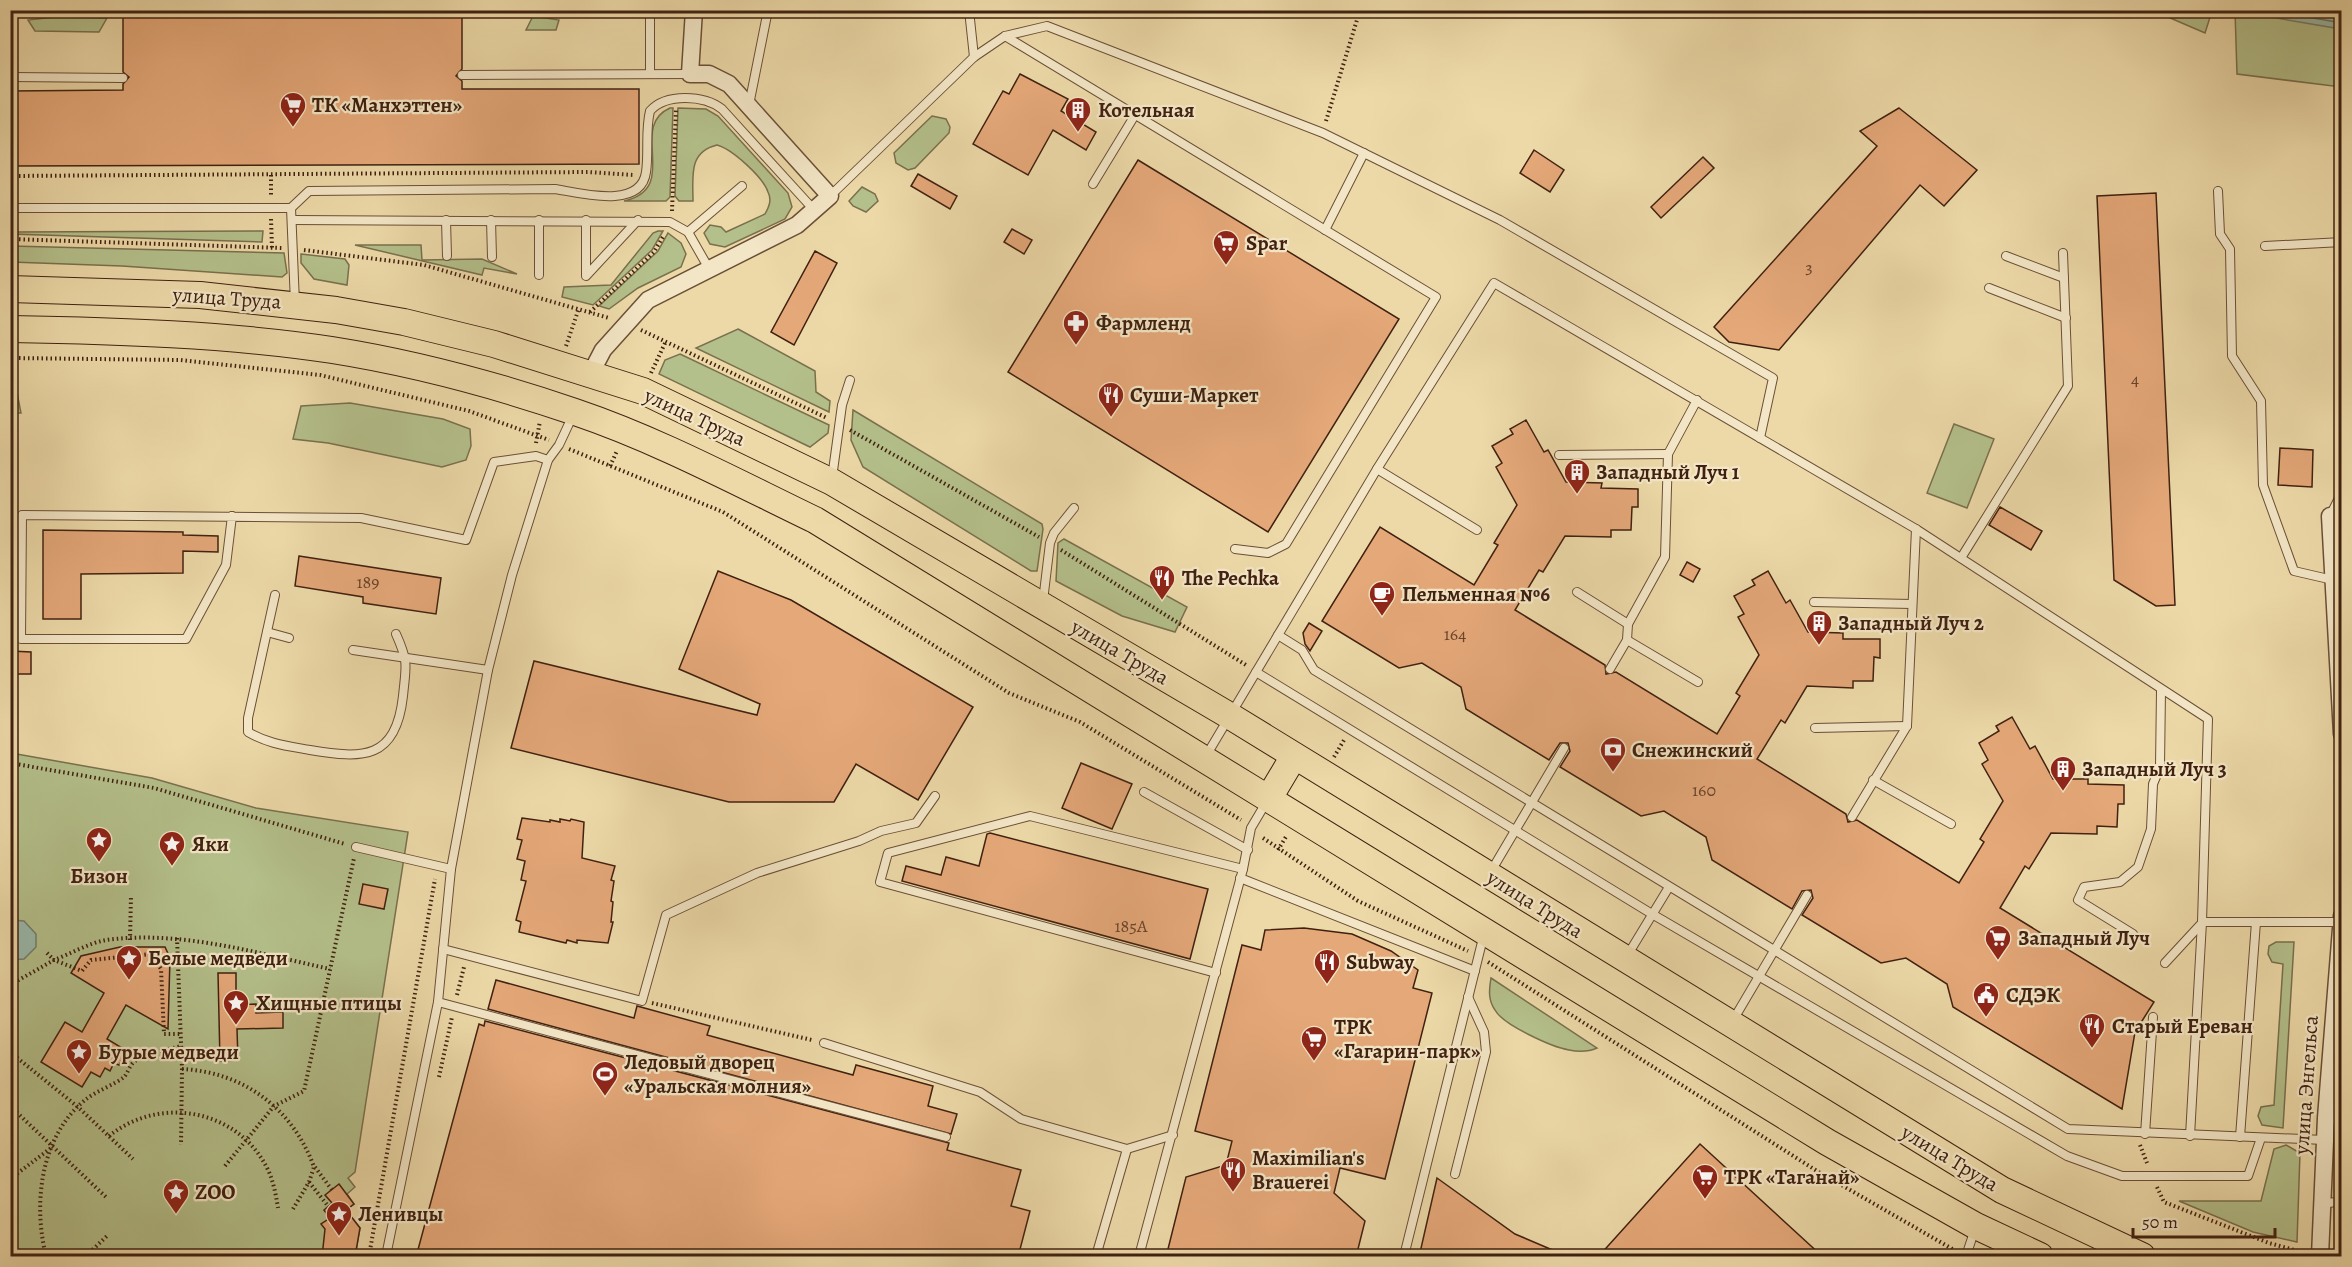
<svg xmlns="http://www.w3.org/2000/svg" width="2352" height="1267" viewBox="0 0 2352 1267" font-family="Alegreya,serif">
<rect width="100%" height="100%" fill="#edd9a8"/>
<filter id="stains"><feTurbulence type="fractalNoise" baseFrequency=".00333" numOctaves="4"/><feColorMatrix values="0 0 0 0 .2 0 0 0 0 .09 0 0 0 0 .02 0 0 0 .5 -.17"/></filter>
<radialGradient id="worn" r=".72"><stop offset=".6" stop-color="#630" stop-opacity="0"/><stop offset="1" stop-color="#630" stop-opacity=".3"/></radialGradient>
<g fill="#b4c08b" stroke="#7a704e" stroke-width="1.5">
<polygon points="2154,11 2212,11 2205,33"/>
<polygon points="2235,11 2341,28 2341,87 2237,74"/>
<polygon points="533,16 559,20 556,30 526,30"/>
<polygon points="55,17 107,18 99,32 35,31 28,20"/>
<path d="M670,108H673L670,197L666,201H624C682,188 627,127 670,108Z"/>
<path d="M678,108L706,109L718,116L788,193L792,207L785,219L725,247L710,244L704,233L710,225L721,227L726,232L765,214C769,207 772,200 768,192C763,177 732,149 717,145C688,152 693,177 693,201H679L675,196Z"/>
<polygon points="932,116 946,119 950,127 949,133 915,168 908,170 896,163 894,153"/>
<polygon points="862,187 875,194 878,201 866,212 853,206 849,201"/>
<polygon points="263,231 262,242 10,234 11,232"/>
<polygon points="658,231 663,231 652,250 593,305 562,297 564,287 611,285 653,233"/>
<polygon points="668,233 681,243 686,254 681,267 638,288 609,309 599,306 658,251"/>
<polygon points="355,245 421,245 422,260 482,259 517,274 484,268 482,275"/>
<polygon points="11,246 284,253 287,273 282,277 122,266 11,262"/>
<polygon points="301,254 345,259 349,265 347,285 314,279 301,263"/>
<polygon points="738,329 815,371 816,392 830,401 829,412 696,348"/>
<polygon points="680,354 829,425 828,433 810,447 659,374 665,360"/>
<polygon points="10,377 14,377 21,413 11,413"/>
<polygon points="350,403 443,419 470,429 471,446 466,460 442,467 328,443 293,439 301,406"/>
<polygon points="853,410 1042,524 1043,529 1037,571 1031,571 863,467 851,440"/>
<polygon points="1954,424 1994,439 1967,508 1927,493"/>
<polygon points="1064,539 1187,607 1175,632 1122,616 1056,581 1058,543"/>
<polygon points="11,753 152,778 256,808 408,832 355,1172 348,1178 355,1187 347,1194 354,1204 346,1210 360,1228 355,1256 11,1256"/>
<polygon points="2276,942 2294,942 2283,1128 2262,1125 2258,1116 2261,1107 2274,1105 2283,964 2272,962 2268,954 2269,946"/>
<path d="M1491,978L1597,1048C1588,1052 1579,1052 1569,1050C1552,1047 1503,1025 1495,1010C1488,1000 1489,990 1491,978Z"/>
<polygon points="2286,1145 2300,1153 2297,1242 2253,1232 2179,1201 2261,1201 2274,1149"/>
</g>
<g fill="#99baab" stroke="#757d6d" stroke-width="1.5">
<polygon points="2234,11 2341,11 2341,29 2235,11"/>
<polygon points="11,920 24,921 36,934 36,947 24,959 11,960"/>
</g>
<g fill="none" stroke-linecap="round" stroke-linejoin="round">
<polyline stroke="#6c6e5e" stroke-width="1.5" points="2267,10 2342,23"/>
</g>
<g fill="#e5a879" stroke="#402111" stroke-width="1.5">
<polygon points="123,10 462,10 462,69 456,76 462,81 462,89 639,89 639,164 10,166 10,91 123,90 123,84 129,77 123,72"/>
<polygon points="1020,74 1068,99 1061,111 1096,132 1086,150 1053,130 1028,175 973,144 1003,91 1009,94"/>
<polygon points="1899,108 1977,170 1944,206 1920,185 1779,350 1729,342 1714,327 1877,146 1860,131"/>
<polygon points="1534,150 1564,170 1550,192 1520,173"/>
<polygon points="1703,157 1714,168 1661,218 1651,207"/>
<polygon points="1138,160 1399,319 1268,532 1008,372"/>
<polygon points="918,174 957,196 950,209 911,186"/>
<polygon points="2156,193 2175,605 2156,606 2114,580 2097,196"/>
<polygon points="1012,229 1032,240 1024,254 1004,242"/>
<polygon points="815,251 837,263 794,345 771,332"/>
<polygon points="1526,420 1544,452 1548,450 1566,482 1602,483 1601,488 1638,489 1638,507 1632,507 1631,530 1611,530 1611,537 1565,536 1543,572 1539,570 1515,610 1605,665 1606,674 1616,672 1717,734 1740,696 1736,693 1759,655 1738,617 1744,614 1734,596 1755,585 1752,580 1768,571 1786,603 1790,600 1808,632 1843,633 1843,639 1880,639 1880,658 1874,657 1873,681 1853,681 1853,688 1807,686 1785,723 1781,720 1757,759 1846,814 1848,822 1857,820 1959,883 1984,842 1980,839 2003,801 1982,764 1988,760 1979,743 1999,731 1996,726 2012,717 2030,749 2035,746 2053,779 2088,779 2088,784 2124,785 2124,804 2118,804 2117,827 2097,826 2097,834 2051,833 2029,869 2025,866 2000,908 2154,1002 2135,1032 2122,1109 1953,1007 1947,984 1906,958 1881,963 1802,915 1813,898 1811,890 1802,891 1792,909 1712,860 1706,837 1664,811 1641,816 1560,767 1570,751 1568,743 1560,743 1549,760 1466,709 1461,687 1422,663 1399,668 1322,621 1380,527 1474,585 1498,545 1494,543 1517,505 1496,467 1502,463 1492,446 1513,434 1510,429"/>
<polygon points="2280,448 2313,450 2312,487 2278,485"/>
<polygon points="2000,507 2042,531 2031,550 1989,525"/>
<polygon points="43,530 183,532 183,535 218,536 218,552 183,551 183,573 81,574 81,619 43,619"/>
<polygon points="299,556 441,578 436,614 363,603 363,597 295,586"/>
<polygon points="1687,562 1700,569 1693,582 1680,575"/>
<polygon points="718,571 791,600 973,707 918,800 856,764 834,802 729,802 511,748 534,661 757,715 760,704 679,669"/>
<polygon points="1309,623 1322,631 1310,651 1305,644 1303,633"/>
<polygon points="10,651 31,652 31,674 10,674"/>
<polygon points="1081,763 1132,784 1112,829 1062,808"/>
<polygon points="522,818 550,822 550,820 560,822 560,819 570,821 571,819 584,822 582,858 615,866 611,880 614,881 611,901 613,902 611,922 613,922 608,943 577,940 577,943 567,940 566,943 519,932 521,922 516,920 526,881 521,880 525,861 517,859 522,840 517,839"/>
<polygon points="990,833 1208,889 1190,959 902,881 906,866 941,875 946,857 979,866 987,834"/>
<polygon points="363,884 388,889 384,909 359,904"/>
<polygon points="1304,928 1352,934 1391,951 1418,970 1413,988 1432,993 1385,1179 1340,1168 1334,1193 1365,1221 1356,1257 1166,1257 1186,1177 1226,1165 1232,1141 1195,1131 1242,945 1261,950 1265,930"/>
<polygon points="120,947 165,947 170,958 168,1029 126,1005 107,1039 127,1051 119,1065 114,1063 110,1071 105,1068 100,1077 91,1072 82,1087 41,1062 65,1022 82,1032 104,993 71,973 81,956"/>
<polygon points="218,973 236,973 236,1005 256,1004 256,1013 283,1012 283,1028 237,1029 238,1060 220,1061"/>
<polygon points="496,980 634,1018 637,1006 710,1026 707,1035 853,1075 856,1065 933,1086 928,1106 957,1114 951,1134 488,1009"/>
<polygon points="485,1021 949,1143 947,1150 1021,1170 1011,1206 1030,1211 1018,1257 416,1257 479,1024 484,1026"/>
<polygon points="1700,1144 1823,1257 1598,1257"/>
<polygon points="1437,1178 1515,1234 1569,1257 1419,1257"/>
<polygon points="339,1184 354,1204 346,1210 360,1228 355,1257 322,1257 325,1229 321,1224 330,1218 324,1210 332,1203 325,1195"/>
</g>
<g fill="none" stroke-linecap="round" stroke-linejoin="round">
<g stroke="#6b4f37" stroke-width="10">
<g id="lane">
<polyline points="650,10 650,74"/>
<polyline points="969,10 974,57"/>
<polyline points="1005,36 1436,297 1286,544 1268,553 1235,549"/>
<polyline points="462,75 690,74"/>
<polyline points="10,77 123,78"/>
<polyline points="749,105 768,10"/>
<polyline points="1093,184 1135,115"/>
<polyline points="2218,191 2220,234 2230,249 2232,356 2261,401 2263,485 2294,571 2333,580"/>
<polyline points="830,196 974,57 1005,36 1047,26 1323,133 1500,220 1773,378 1760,438"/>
<path d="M10,208H291L309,191L555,189C580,193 641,210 646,172C649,152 645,131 650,111C666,93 704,95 722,109L815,211"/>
<polyline points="291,208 295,303"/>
<polyline points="293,220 670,222 688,232 708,267"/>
<polyline points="446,220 447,256"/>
<polyline points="491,220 492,257"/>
<polyline points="586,220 586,276 638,220"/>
<polyline points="1325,230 1364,153"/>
<polyline points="688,232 742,186"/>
<polyline points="2265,246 2342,242"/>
<polyline points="2006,256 2064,278"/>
<polyline points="539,275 539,220"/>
<polyline points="1989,288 2066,318"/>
<polyline points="1559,455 1668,454"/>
<polyline points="1377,469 1477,530"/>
<polyline points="832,478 842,405 850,380"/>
<polyline points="232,516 226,565 186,639 21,639 22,515 361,518 466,540 494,462 536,456 548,460"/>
<polyline points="2330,516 2342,492"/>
<polyline points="1961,558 2068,386 2063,253"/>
<polyline points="1577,592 1628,624"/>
<path d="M275,595L248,718V732C268,744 288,746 310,750C363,759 396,760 403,696C406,665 409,663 396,634"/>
<polyline points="1043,601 1050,543 1054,533 1074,508"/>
<polyline points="1814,602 1912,604"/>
<polyline points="267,632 289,638"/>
<polyline points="1278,635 1302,650 1314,670 2068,1129 2324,1140"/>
<polyline points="1627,640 1698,682"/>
<polyline points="353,650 488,670"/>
<polyline points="1610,669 1627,640 1628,624 1665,557 1668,454 1697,400"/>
<polyline points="1256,672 1652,914 2067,1156 2122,1176 2248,1176 2261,1138"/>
<polyline points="1815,728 1907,726"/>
<polyline points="1206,756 1377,469 1494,283 1916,529 2208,719 2202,922 2341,922"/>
<polyline points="1873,780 1951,824"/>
<polyline points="1144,792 1248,850"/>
<polyline points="1852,817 1907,726 1916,529"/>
<polyline points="356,847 451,869"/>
<polyline points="1490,873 1564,748"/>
<polyline points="1240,878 1475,971"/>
<polyline points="2133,934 2078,900 2084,887 2120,882 2138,867 2151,829 2153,784 2160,767 2161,690"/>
<polyline points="443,949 642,1001 666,915 757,873 859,841 881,831 916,823 935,796"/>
<polyline points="1627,956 1669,887"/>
<polyline points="2165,963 2202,923"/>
<polyline points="1216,973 880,882 888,853 1030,816 1243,869"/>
<polyline points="438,1002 946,1137"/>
<polyline points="1732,1022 1807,895"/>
<polyline points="824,1043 980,1092 1021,1119 1127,1149 1173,1135"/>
<polyline points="2326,1118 2342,1122"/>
<polyline points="2145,1134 2153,1017"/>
<polyline points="2190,1136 2202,922"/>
<polyline points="2240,1137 2256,922"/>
<polyline points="1455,1174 1486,1052 1484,1032 1468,997"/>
<polyline points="2322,1204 2342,1201"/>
<polyline points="386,1256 438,1002 451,869 488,670 512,575 548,460 559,445 573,415"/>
<polyline points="1096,1256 1127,1149"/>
<polyline points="1139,1256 1243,869 1251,828 1267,801"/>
<polyline points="1404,1256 1484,934"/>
<polyline points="1966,1256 1975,1229"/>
</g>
</g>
<g stroke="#6b4f37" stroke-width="19">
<g id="street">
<polyline points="591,373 603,350 648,300 797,225 830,196 729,84 709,74 690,74 694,10"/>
<polyline points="2330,516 2342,734"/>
<polyline points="2320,1256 2326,1118 2342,916"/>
</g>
</g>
<g stroke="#402111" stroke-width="28">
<g id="primary">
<polyline points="10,289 200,295 336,310 404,322 494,344 643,391 832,482 1230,716 2002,1190 2142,1256"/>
<path d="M10,329C118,331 226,334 332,350C414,363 496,385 575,412C658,440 736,482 815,520L1827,1142L1976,1226L2040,1256"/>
<polyline points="1269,798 1294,756"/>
</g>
</g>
<g stroke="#402111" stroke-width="4" stroke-dasharray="1.5 3" stroke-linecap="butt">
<polyline points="1326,121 1360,10"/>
<polyline points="271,175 271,196"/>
<polyline points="10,176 588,172 633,175"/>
<polyline points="672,211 676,110"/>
<polyline points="271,219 272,248"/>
<polyline points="10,239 282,248"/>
<polyline points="304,250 424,265 609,318"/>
<polyline points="590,312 654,252 664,235"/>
<polyline points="641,330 827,418"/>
<polyline points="566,346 579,308"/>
<polyline points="10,358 180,360 320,375 469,411 549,440"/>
<polyline points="651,373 666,341"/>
<polyline points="850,430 1039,537"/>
<polyline points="536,443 540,421"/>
<polyline points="569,449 723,512 1009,693 1080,722 1241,820"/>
<polyline points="610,466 617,451"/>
<polyline points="1061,550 1246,665"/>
<polyline points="1334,757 1344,740"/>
<polyline points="10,763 154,788 345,844"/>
<polyline points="1263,838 1358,901 1468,951"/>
<polyline points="1278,850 1287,835"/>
<polyline points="177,938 182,1069 181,1145"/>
<polyline points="130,940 131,895"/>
<path d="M47,953L54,960C70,954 89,943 106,940C181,930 257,953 330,969"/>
<polyline points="1488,962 1817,1171 1956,1251"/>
<polyline points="10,985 54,960 82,971 91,960 151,954 161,969 164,1034 181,1034"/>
<polyline points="457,995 464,967"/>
<polyline points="652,1003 812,1040"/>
<polyline points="10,1052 78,1107 133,1159"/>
<path d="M182,1069C244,1072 293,1109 314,1167L309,1182L293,1209"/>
<polyline points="439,1077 452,1017"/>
<polyline points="10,1106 107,1198"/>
<path d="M109,1136C161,1094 241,1110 269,1172C274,1184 276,1196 278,1208"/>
<polyline points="2140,1145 2147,1163"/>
<polyline points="225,1166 274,1106 304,1091 354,858"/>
<polyline points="315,1167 332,1190"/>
<polyline points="10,1179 51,1148"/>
<polyline points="309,1182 328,1206"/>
<polyline points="2157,1187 2164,1202 2269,1243 2305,1253"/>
<path d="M46,1256C33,1204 40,1137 85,1100C96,1091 114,1085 124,1077C128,1073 129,1066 134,1062C145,1052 167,1050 181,1046"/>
<polyline points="86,1256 108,1235"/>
<polyline points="320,1256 322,1256"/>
<polyline points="369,1256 435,879"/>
</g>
<use href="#lane" stroke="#f3e6c6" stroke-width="8"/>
<use href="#street" stroke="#f3e6c6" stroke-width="16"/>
<use href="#primary" stroke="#edd9a8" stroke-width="26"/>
</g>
<defs>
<g id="supermarket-pin" transform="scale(1.35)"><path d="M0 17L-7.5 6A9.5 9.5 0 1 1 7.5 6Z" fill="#8f2418" stroke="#f3e6c6"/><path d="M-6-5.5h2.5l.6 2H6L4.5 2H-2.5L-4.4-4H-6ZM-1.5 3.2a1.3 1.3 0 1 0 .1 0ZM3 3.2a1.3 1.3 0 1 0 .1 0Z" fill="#fff"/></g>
<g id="building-pin" transform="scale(1.35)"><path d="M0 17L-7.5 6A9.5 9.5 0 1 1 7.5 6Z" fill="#8f2418" stroke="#f3e6c6"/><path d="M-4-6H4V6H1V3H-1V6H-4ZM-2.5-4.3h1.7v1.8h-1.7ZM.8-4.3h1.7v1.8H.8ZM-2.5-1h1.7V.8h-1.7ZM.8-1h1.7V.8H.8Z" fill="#fff"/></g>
<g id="pharmacy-pin" transform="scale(1.35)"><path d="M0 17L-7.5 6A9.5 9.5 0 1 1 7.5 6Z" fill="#8f2418" stroke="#f3e6c6"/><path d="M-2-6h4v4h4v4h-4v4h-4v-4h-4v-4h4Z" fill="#fff"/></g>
<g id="restaurant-pin" transform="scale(1.35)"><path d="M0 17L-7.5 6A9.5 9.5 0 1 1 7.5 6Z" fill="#8f2418" stroke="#f3e6c6"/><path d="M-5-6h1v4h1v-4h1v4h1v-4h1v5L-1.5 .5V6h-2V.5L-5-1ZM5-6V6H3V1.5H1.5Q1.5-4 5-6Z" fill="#fff"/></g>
<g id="cafe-pin" transform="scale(1.35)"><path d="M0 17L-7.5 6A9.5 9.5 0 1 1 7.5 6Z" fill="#8f2418" stroke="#f3e6c6"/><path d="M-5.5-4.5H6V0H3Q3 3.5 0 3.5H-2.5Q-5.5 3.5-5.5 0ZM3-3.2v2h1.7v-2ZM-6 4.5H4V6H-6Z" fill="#fff"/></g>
<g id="bank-pin" transform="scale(1.35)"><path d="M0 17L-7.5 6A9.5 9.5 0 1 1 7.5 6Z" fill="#8f2418" stroke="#f3e6c6"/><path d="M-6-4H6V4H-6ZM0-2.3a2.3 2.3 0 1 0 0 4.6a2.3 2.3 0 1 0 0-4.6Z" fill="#fff"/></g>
<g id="sight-pin" transform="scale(1.35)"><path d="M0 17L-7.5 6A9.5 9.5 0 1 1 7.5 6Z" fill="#8f2418" stroke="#f3e6c6"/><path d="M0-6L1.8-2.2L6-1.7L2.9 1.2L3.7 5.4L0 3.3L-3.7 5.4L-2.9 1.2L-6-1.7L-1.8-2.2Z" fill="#fff"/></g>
<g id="civic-pin" transform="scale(1.35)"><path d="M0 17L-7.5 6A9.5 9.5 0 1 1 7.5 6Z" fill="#8f2418" stroke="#f3e6c6"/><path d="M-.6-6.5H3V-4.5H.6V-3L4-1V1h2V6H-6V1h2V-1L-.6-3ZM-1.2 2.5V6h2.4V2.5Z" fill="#fff"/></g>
<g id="stadium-pin" transform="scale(1.35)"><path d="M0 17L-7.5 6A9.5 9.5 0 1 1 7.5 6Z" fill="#8f2418" stroke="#f3e6c6"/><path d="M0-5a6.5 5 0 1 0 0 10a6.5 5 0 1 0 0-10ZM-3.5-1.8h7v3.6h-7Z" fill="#fff"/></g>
</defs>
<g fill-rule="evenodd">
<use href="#supermarket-pin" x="293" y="105"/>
<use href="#building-pin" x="1078" y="110"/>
<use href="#supermarket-pin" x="1226" y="243"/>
<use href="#pharmacy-pin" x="1076" y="323"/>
<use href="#restaurant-pin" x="1111" y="395"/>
<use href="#building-pin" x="1577" y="472"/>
<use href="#restaurant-pin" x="1162" y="578"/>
<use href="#cafe-pin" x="1382" y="594"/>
<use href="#building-pin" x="1819" y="623"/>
<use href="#bank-pin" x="1613" y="750"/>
<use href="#building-pin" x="2063" y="769"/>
<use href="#sight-pin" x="99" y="840"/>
<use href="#sight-pin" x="172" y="844"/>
<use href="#supermarket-pin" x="1998" y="938"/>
<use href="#sight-pin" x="129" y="958"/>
<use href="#restaurant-pin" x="1327" y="962"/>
<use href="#civic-pin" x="1986" y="995"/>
<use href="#sight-pin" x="236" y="1003"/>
<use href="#restaurant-pin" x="2092" y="1026"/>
<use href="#supermarket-pin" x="1314" y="1039"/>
<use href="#sight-pin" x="79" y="1052"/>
<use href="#stadium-pin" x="605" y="1074"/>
<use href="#restaurant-pin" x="1233" y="1170"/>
<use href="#supermarket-pin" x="1705" y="1177"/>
<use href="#sight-pin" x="176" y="1192"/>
<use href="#sight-pin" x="339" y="1214"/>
</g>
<g text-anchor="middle" stroke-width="4.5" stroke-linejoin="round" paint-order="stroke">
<g font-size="18" fill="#69432b">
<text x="1809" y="273">3</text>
<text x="2135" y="385">4</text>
<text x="368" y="588">189</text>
<text x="1455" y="640">164</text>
<text x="1704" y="796">160</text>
<text x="1131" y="932">185А</text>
</g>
<g font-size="21" font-weight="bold" fill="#402111" stroke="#f3e6c6" text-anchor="start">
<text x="312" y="112">ТК «Манхэттен»</text>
<text x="1098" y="117">Котельная</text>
<text x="1246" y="250">Spar</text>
<text x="1096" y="330">Фармленд</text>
<text x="1130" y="402">Суши-Маркет</text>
<text x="1596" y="479">Западный Луч 1</text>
<text x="1182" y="585">The Pechka</text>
<text x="1402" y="601">Пельменная №6</text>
<text x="1838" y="630">Западный Луч 2</text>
<text x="1632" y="757">Снежинский</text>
<text x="2082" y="776">Западный Луч 3</text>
<text x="192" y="851">Яки</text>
<text x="99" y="883" text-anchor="middle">Бизон</text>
<text x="2018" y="945">Западный Луч</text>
<text x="148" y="965">Белые медведи</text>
<text x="1346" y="969">Subway</text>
<text x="2006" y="1002">СДЭК</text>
<text x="256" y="1010">Хищные птицы</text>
<text x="2112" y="1033">Старый Ереван</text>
<text x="1334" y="1034">ТРК<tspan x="1334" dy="24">«Гагарин-парк»</tspan></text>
<text x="98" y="1059">Бурые медведи</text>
<text x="624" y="1069">Ледовый дворец<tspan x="624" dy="24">«Уральская молния»</tspan></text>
<text x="1252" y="1165">Maximilian's<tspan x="1252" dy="24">Brauerei</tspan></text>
<text x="1724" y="1184">ТРК «Таганай»</text>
<text x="195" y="1199">ZOO</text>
<text x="358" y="1221">Ленивцы</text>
</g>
<g font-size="21" fill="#402111" stroke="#f3e6c6">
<text transform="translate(227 298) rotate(4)" y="7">улица Труда</text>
<text transform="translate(695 417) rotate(25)" y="7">улица Труда</text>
<text transform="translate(1120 652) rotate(30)" y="7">улица Труда</text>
<text transform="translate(1535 904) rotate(32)" y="7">улица Труда</text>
<text transform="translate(2306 1085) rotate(-86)" y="7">улица Энгельса</text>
<text transform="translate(1950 1158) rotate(31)" y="7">улица Труда</text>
</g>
</g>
<rect width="2352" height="1267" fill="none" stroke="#edd9a8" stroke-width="36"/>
<rect x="12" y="12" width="2328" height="1243" fill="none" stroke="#402111" stroke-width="3"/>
<rect x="18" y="18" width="2316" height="1231" fill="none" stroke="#402111" stroke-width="1.5"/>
<path d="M2133 1228v9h142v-9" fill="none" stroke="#402111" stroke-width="3"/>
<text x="2142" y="1228" font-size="18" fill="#402111" stroke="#f3e6c6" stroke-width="4.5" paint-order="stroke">50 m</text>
<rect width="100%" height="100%" filter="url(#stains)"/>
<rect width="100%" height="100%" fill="url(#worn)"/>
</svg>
